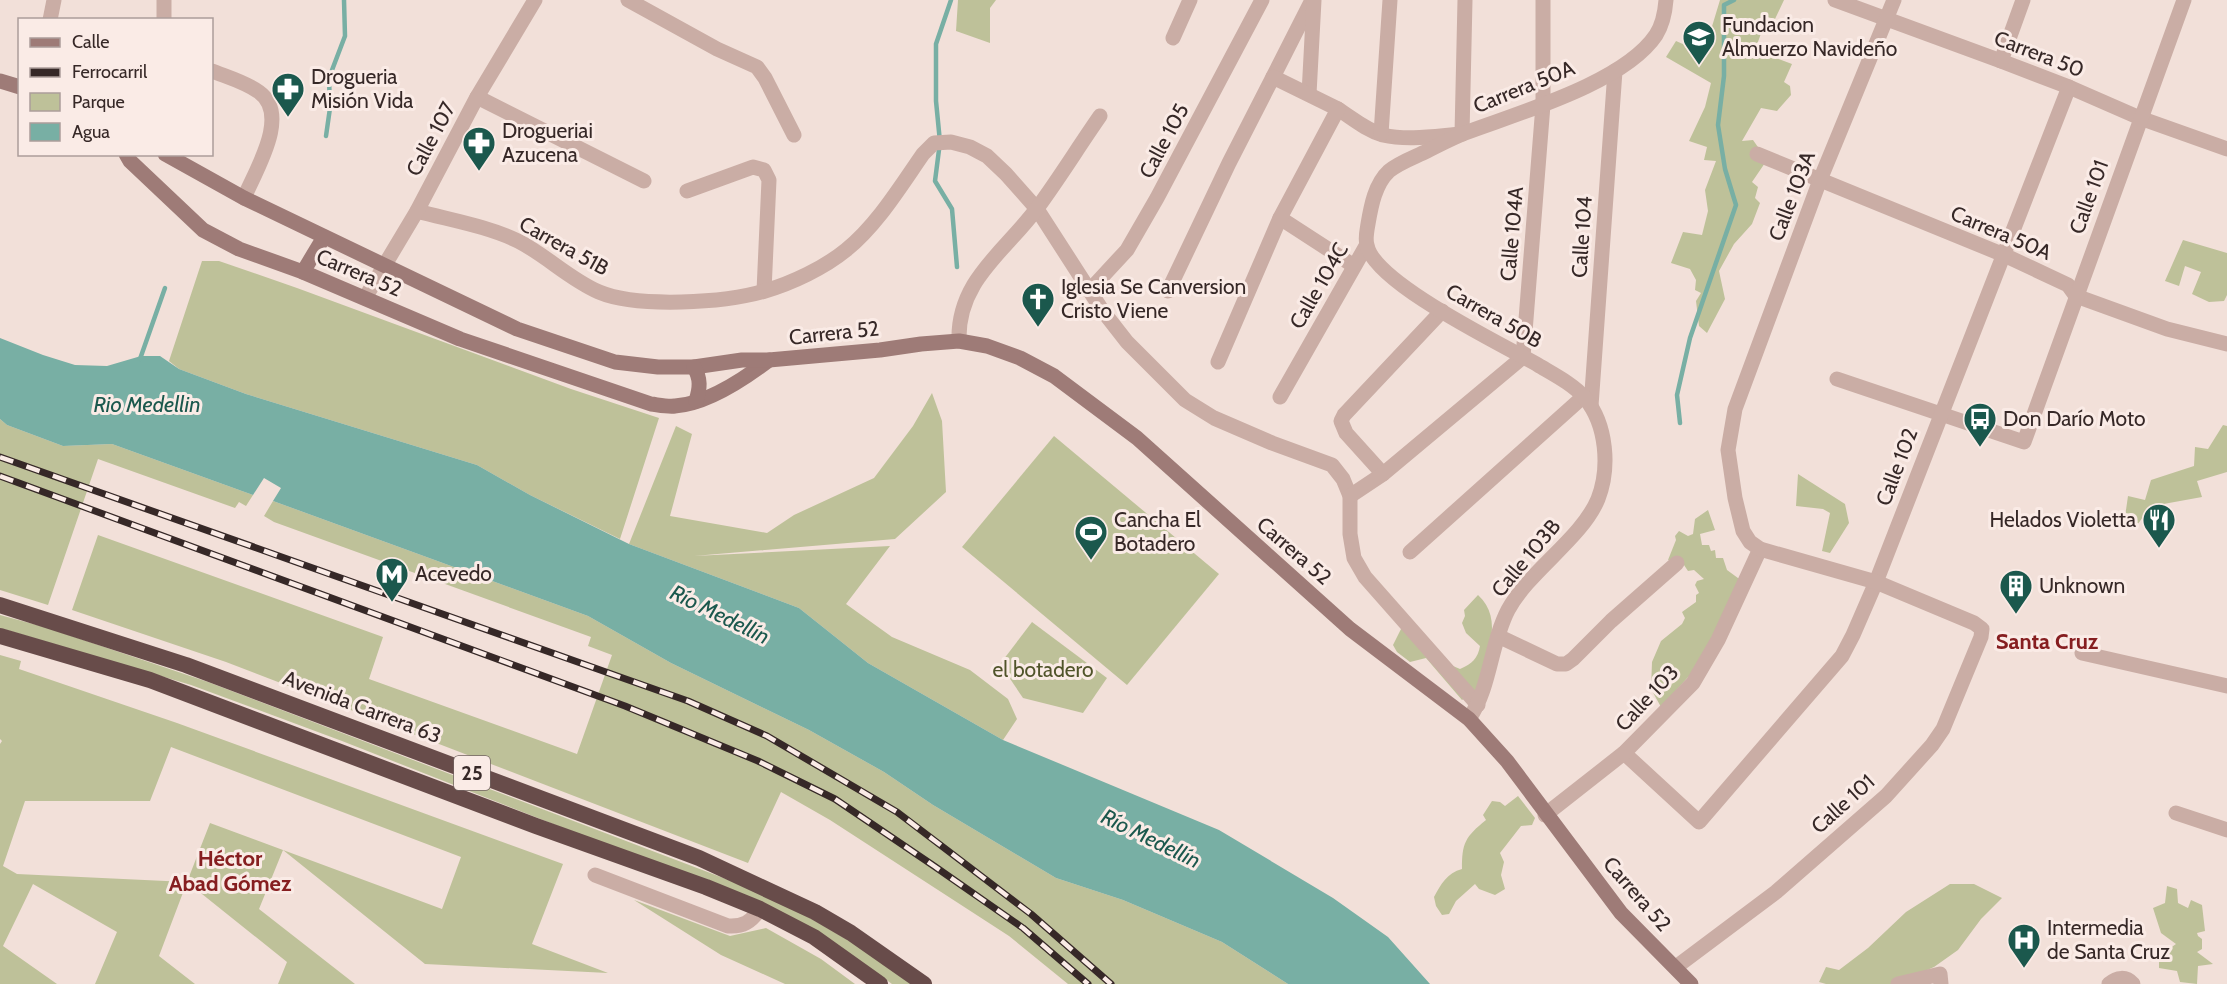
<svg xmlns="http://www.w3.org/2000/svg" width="2227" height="984" viewBox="0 0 2227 984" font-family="Cabin,sans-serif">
<rect width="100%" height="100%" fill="#f2e0d9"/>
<g fill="#bec199" fill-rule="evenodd">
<polygon points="958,0 996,0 990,8 990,43 956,31"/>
<polygon points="1720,0 1784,0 1775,19 1767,17 1755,50 1792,64 1784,82 1790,86 1791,95 1777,111 1761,108 1742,141 1753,140 1767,160 1752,182 1758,187 1755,198 1760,203 1752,224 1734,244 1719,271 1725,299 1707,333 1699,326 1696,301 1701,293 1695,290 1696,280 1690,269 1671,263 1683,232 1702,235 1708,211 1705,190 1716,161 1704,160 1707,147 1689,141 1705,107 1711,83 1666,57 1676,41 1701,52 1707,43"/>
<polygon points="2183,240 2227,253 2227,295 2224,301 2209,302 2192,294 2201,272 2185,266 2179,286 2165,281"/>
<polygon points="202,261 219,261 297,288 571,389 659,418 620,539 530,495 477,465 246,394 179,369 169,361"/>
<polygon points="932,393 942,421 946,492 895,539 694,556 890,546 846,604 892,637 970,670 1008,699 1017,719 1003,740 868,663 799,608 629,544 676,426 692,434 670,516 767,533 794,515 874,478 913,426"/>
<polygon points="0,419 7,425 63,446 112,444 253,495 246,506 239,502 235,508 98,459 48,605 0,590"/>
<polygon points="2223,425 2227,426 2227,472 2197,481 2202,497 2158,505 2159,514 2150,508 2137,525 2124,524 2128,496 2145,500 2151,480 2194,466 2195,447 2208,449"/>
<polygon points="1054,436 1219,574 1127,685 962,547"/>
<polygon points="1798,474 1845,504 1849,523 1830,553 1822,551 1830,513 1823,509 1796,506"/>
<polygon points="273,501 588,616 671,663 809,730 884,772 933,805 1056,878 1123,900 1222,942 1288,984 1068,984 1009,936 830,820 781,792 748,863 226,662 72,610 98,535 383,637 369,679 577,754 612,655 588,646 591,637 274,522 264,516"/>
<polygon points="1708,510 1715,530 1700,534 1702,545 1709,545 1711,551 1715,550 1716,558 1723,558 1727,570 1742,581 1719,643 1661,707 1651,689 1652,662 1661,641 1682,624 1685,618 1682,612 1696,602 1696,595 1699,593 1695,585 1697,581 1704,579 1694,570 1688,571 1680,559 1668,560 1676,540 1675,536 1679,531 1688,536 1693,534 1695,519"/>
<path d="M1478,595C1505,619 1486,659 1479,688L1462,700L1426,658L1410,662L1397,652L1393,645L1401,629L1418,628L1453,666L1460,669C1472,664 1478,658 1480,646L1466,633L1462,623L1465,616L1464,610Z"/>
<polygon points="0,615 48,628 208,682 747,887 798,911 858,946 911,984 892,984 862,962 576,833 342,741 191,685 0,628"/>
<polygon points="1032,622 1107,678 1083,713 1023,698 1000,664"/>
<path d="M0,655L21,661L19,669L177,723L563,864L532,944L608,973L425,964L283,850L259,909L355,984H278L287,962L187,882L159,956L195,984H95L117,932L33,884L3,946L57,984H0V744L2,741L0,739ZM171,747L461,857L442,909L210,823L187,882L17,874L3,866L25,801H150Z"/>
<path d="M1518,796L1535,818L1532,825L1521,826L1500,853L1504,862L1501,875L1505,889L1495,895L1479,889L1475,884L1456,901L1449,914L1442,915L1436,906L1434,897C1441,884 1447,873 1462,869C1462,843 1465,837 1486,820L1483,815L1492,801L1500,802L1505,806Z"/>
<polygon points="1950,884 1974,884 2002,898 1981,919 1958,950 1934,967 1896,984 1826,984 1819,982 1826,967 1839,970 1868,948 1906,912"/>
<polygon points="2167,886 2177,889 2178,903 2188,908 2191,900 2202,905 2205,931 2197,933 2198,936 2202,939 2202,949 2197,952 2213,964 2198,966 2197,984 2180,982 2177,971 2159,968 2159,956 2176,944 2161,933 2153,908 2165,903"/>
<polygon points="634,900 730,936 766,928 821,959 855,984 785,984 721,955"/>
</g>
<polygon fill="#78afa4" points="0,338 43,355 75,365 107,366 141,356 160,356 179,369 246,394 477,465 530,495 629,544 799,608 868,663 1003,740 1219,830 1333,898 1388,937 1430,984 1288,984 1222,942 1123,900 1056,878 933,805 884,772 809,730 671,663 588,616 273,501 281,488 264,478 253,495 112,444 63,446 7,425 0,419"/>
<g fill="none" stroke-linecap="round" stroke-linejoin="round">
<g stroke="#78afa4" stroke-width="4.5">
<polyline points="951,0 936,44 936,101 940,142 935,181 952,209 957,267"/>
<polyline points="326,136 330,108 329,78 345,36 344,0"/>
<polyline points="140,359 165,288"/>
<polyline points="1680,423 1677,395 1690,338 1736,205 1725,169 1718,125 1724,76 1724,5 1734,0"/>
</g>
<g stroke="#caada5" stroke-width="15">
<polyline points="628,0 717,49 757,67 765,78 794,135"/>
<polyline points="1835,0 2001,61 2069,87 2140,118 2227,149"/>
<polyline points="50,20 54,0"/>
<polyline points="1173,38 1190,0"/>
<polyline points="2001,61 2023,0"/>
<polyline points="1273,77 1311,2"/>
<polyline points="1309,94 1314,0"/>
<polyline points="477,97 644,181"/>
<path d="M1338,109C1352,118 1366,130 1383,135C1408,141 1436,136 1462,134L1465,0"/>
<polyline points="1381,134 1390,0"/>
<polyline points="1757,154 2004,255 2068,285 2076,296 2167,329 2227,344"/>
<polyline points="687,191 753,167 764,170 769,180 764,291"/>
<path d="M417,211C450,220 487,226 518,241C546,255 569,279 599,292C637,308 725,303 765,291C792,283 824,268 846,250C877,225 900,187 923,154L934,143L951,142L970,147L987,156L1006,174L1037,209L1102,310L1127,342L1185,400L1214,418L1272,443L1332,465L1343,479L1350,496V534L1354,558L1365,577L1478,705"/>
<polyline points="1280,218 1354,266"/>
<polyline points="1089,291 1127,250 1157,198 1262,0"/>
<polyline points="1168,291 1229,163 1273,77 1338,109 1280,218 1218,362"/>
<path d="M959,341C957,280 1006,251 1038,207C1060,177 1079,146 1100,116"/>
<polyline points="1837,379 2024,442 2184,0"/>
<polyline points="1280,397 1366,246"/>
<polyline points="1591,406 1615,71"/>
<polyline points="1383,474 1346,433 1341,421 1344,415 1442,311"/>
<polyline points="1350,496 1383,474 1523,357 1543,105 1543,0"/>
<polyline points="1410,552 1584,396"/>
<polyline points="1498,636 1557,664 1566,664 1573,659 1611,621 1677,563"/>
<polyline points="2082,653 2227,686"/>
<polyline points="1624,753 1699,822 1842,656 1853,635 1876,582 2069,87"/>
<polyline points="2176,813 2227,830"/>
<polyline points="1545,815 1624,753 1693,683 1718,640 1760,549"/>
<path d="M595,875L728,926C743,927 751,922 760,909"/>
<polyline points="1676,967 1776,892 1886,796 1932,745 1943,729 1981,637 1982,629 1974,623 1876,582 1760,549 1750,542 1743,531 1735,498 1728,450 1735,409 1820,180 1894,0"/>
<polyline points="1898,984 1940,974 1941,984"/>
<path d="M2109,984C2117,977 2126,976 2133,984"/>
</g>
<g stroke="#caada5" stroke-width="15">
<polyline points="164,0 164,20"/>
<path d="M212,71C227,77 245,82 259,92C291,115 255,171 244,198"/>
<polyline points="365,298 417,211 477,97 535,0"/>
<path d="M1469,719C1491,686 1490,645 1508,610C1529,571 1582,538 1598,499C1610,468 1607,425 1585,398C1573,384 1553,374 1538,365C1503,345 1374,283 1367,245C1365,239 1367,230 1368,224C1371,206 1375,184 1389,171C1400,162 1415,157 1427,151C1439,145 1452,138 1465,133C1518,113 1624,83 1656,35C1663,24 1665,13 1666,0"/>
</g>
<g stroke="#9e7b77" stroke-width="15">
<polyline points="0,81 20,87"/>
<path d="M126,154L130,161L203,230L239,249L303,272L460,339L651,404C659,405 668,407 675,406C706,404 744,379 769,360"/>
<polyline points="165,154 244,198 517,329 615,362 658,367 694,367 742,360 769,360 880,350 921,344 959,341 987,346 1020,358 1054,376 1137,438 1350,629 1469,719 1507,761 1621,913 1691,984"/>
<polyline points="303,272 324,237"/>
<path d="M694,367C701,379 700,388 696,401"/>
</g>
<g stroke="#684c4a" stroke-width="16">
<polyline points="0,605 186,665 699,858 815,912 851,933 924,984"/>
<polyline points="0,636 150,680 536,826 706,887 760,909 814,937 880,984"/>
</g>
<g stroke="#362827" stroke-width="7">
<g id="rail">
<polyline points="0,457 620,677 688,701 767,736 897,812 1031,914 1111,984"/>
<polyline points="0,476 625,706 758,761 835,799 934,866 1023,928 1088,984"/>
</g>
</g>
<use href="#rail" stroke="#faebe6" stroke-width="4.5" stroke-dasharray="14" stroke-linecap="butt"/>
</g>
<defs>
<g id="school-pin" transform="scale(1.725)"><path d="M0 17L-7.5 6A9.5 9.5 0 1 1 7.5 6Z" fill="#1b584d" stroke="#faebe6"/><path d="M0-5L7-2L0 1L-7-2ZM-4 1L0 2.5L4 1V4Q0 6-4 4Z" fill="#fff"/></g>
<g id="pharmacy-pin" transform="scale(1.725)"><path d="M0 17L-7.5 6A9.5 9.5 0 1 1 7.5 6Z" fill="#1b584d" stroke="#faebe6"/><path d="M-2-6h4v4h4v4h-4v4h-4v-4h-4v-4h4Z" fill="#fff"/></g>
<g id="church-pin" transform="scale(1.725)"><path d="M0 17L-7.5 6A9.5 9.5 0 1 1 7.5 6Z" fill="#1b584d" stroke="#faebe6"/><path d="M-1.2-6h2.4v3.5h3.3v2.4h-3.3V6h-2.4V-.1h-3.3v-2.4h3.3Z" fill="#fff"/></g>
<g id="bus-pin" transform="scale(1.725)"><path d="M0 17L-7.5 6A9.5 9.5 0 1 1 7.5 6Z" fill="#1b584d" stroke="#faebe6"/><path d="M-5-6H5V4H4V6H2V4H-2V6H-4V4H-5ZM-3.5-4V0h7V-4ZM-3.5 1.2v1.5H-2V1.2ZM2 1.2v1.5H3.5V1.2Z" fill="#fff"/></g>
<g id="restaurant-pin" transform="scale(1.725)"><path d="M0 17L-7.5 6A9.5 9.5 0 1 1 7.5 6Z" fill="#1b584d" stroke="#faebe6"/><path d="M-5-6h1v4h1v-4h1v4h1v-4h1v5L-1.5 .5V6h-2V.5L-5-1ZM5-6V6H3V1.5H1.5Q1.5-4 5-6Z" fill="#fff"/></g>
<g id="stadium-pin" transform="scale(1.725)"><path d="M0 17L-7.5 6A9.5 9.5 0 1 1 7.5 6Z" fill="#1b584d" stroke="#faebe6"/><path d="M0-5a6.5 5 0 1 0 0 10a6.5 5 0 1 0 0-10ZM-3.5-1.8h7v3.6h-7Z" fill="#fff"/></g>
<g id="metro-pin" transform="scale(1.725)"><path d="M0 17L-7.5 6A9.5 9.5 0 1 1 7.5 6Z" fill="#1b584d" stroke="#faebe6"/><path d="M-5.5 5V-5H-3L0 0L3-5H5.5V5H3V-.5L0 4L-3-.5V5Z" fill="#fff"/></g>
<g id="building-pin" transform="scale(1.725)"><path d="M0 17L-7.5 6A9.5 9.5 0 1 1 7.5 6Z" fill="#1b584d" stroke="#faebe6"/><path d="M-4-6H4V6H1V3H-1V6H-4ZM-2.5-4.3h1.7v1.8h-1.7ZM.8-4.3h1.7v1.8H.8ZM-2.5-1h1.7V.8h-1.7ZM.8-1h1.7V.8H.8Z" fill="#fff"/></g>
<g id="hospital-pin" transform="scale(1.725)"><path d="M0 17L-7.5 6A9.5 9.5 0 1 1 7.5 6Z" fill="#1b584d" stroke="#faebe6"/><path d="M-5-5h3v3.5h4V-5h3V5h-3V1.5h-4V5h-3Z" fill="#fff"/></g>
</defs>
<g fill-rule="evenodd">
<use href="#school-pin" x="1699" y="37"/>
<use href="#pharmacy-pin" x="288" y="89"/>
<use href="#pharmacy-pin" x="479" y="143"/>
<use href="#church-pin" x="1038" y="299"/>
<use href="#bus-pin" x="1980" y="419"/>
<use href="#restaurant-pin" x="2159" y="520"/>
<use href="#stadium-pin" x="1091" y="532"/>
<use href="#metro-pin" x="392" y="574"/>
<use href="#building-pin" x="2016" y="586"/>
<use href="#hospital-pin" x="2024" y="940"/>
</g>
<g text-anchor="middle" stroke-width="6" stroke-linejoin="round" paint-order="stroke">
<rect fill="#faebe6" stroke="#716260" stroke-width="1.5" x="454" y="756" width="36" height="34" rx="4.5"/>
<g font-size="20" font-weight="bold" fill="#362827">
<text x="472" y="780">25</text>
</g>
<g font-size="21" fill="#362827" stroke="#faebe6" text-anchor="start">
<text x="1722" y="32">Fundacion<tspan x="1722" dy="24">Almuerzo Navideño</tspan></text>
<text x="311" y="84">Drogueria<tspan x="311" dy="24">Misión Vida</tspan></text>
<text x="502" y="138">Drogueriai<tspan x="502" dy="24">Azucena</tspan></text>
<text x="1061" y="294">Iglesia Se Canversion<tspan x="1061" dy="24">Cristo Viene</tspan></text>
<text x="2003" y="426">Don Darío Moto</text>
<text x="1114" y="527">Cancha El<tspan x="1114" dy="24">Botadero</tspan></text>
<text x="2136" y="527" text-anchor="end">Helados Violetta</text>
<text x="415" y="581">Acevedo</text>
<text x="2039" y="593">Unknown</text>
<text x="2047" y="935">Intermedia<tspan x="2047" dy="24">de Santa Cruz</tspan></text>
</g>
<g font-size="21" fill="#362827" stroke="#faebe6">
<text transform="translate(2039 54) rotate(21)" y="7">Carrera 50</text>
<text transform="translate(1524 87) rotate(-22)" y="7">Carrera 50A</text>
<text transform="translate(431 139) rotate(-62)" y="7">Calle 107</text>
<text transform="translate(1164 141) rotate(-62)" y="7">Calle 105</text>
<text transform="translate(1792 196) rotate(-69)" y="7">Calle 103A</text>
<text transform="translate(2089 197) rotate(-70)" y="7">Calle 101</text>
<text transform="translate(2001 233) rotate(23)" y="7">Carrera 50A</text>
<text transform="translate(1512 234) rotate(-85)" y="7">Calle 104A</text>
<text transform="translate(1582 237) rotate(-86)" y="7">Calle 104</text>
<text transform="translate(564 246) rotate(29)" y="7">Carrera 51B</text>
<text transform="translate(359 273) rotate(23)" y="7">Carrera 52</text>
<text transform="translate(1319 286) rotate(-60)" y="7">Calle 104C</text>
<text transform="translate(1494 316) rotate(30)" y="7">Carrera 50B</text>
<text transform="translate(834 333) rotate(-6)" y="7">Carrera 52</text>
<text transform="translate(1897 467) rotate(-69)" y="7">Calle 102</text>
<text transform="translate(1294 551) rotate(41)" y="7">Carrera 52</text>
<text transform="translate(1526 558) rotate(-50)" y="7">Calle 103B</text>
<text transform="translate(1647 698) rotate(-47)" y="7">Calle 103</text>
<text transform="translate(362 707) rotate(21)" y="7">Avenida Carrera 63</text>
<text transform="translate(1843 804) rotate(-42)" y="7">Calle 101</text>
<text transform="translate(1637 894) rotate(49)" y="7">Carrera 52</text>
</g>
<g font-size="21" fill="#50542a" stroke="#faebe6">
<text x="1043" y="677">el botadero</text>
</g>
<g font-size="22" font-style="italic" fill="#1b584d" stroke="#faebe6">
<text x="147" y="412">Rio Medellin</text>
<text transform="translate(720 614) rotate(26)" y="8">Río Medellín</text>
<text transform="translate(1151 838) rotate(26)" y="8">Río Medellín</text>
</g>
<g font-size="22" font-weight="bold" fill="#861e20" stroke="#faebe6">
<text x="2047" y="649">Santa Cruz</text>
<text x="230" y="866">Héctor<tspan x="230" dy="25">Abad Gómez</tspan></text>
</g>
</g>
<rect x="18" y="18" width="195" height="138" fill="#faebe6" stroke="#ac9d9a" stroke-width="1.5"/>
<rect x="30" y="38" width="30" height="9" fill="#9e7b77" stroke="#ac9d9a" stroke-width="1.5"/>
<text x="72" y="48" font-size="18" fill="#362827">Calle</text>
<rect x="30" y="68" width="30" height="9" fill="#362827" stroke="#ac9d9a" stroke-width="1.5"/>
<text x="72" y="78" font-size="18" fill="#362827">Ferrocarril</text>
<rect x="30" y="93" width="30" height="18" fill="#bec199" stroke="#ac9d9a" stroke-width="1.5"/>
<text x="72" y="108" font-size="18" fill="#362827">Parque</text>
<rect x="30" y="123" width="30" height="18" fill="#78afa4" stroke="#ac9d9a" stroke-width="1.5"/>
<text x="72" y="138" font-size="18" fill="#362827">Agua</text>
</svg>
